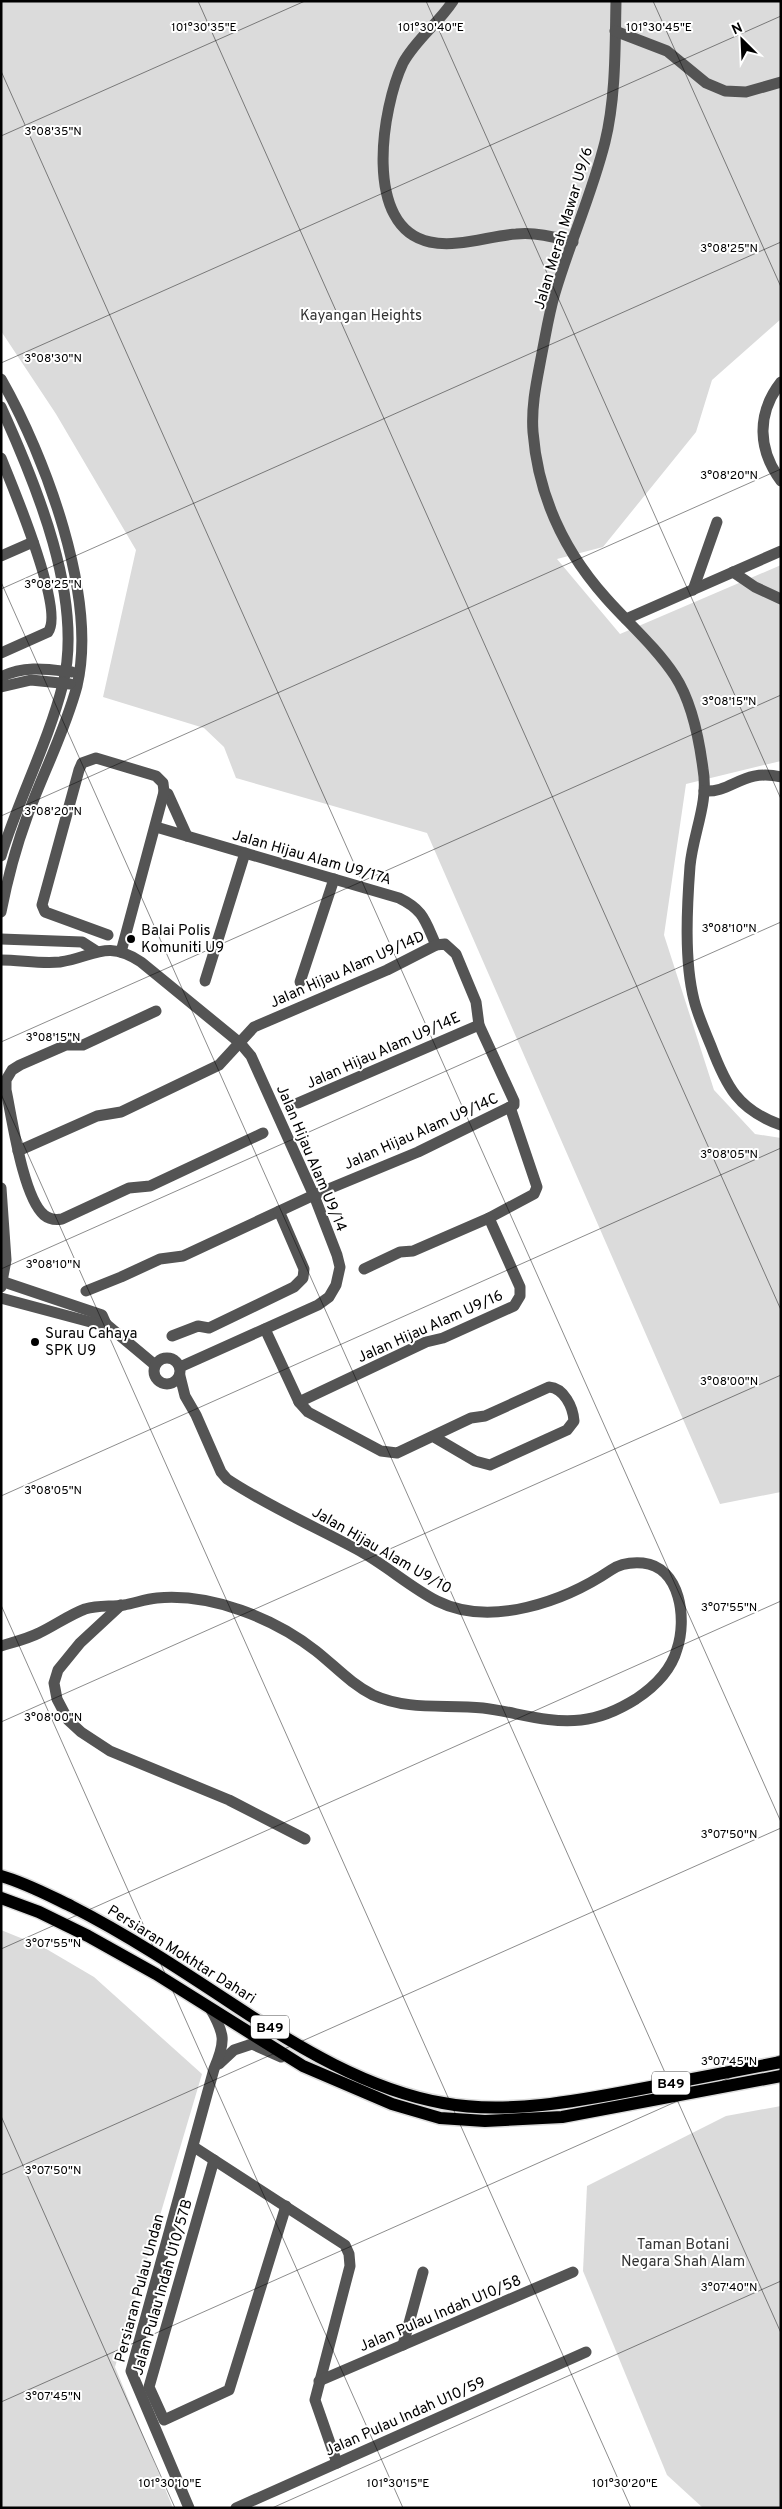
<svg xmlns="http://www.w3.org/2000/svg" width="782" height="2509" viewBox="0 0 782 2509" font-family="Overpass,sans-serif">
<rect width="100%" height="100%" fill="#fff"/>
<g fill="#dbdbdb">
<polygon points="1,1 781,1 781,319 712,380 696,432 603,547 557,559 620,634 781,565 781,761 686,784 664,935 714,1090 755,1134 781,1138 781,1492 720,1504 427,833 236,778 224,747 204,728 103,697 136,550 56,414 1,331"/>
<polygon points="1,1930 43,1947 94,1977 202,2074 115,2367 173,2508 1,2508"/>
<polygon points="781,2106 781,2508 703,2508 667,2475 583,2271 587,2186 726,2116"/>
</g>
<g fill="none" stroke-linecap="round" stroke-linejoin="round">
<g stroke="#dbdbdb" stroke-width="15">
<g id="major">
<path d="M1,1876C26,1883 48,1895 71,1906C128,1935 181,1970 234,2005C296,2046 368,2090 443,2103C505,2115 578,2101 640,2089C687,2080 734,2071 781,2062"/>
<polyline points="1,1898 39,1912 88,1936 156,1974 303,2066 392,2104 440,2118 485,2121 562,2117 781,2076"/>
</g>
</g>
<g stroke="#545454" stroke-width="11">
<path d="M453,1C438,24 416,39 403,63C382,107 362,228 430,242C457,248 489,236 516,234C536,232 554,237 573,242"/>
<path d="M616,1C615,47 616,97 605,142C592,194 570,242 555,293C549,313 546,333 542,353C537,380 531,405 533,432C538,495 564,551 606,598C628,623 656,647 675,676C692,702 699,738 703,769C709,803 693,833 690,866C687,906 684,961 694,1000C698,1016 705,1031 711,1046C726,1086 738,1110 781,1125"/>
<polyline points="615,31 667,51 706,83 725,91 746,92 781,82"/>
<path d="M1,379C45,456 98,597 77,686C65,731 43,773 27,817C16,847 7,881 1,912"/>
<path d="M781,382C756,414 758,450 781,481"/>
<path d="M1,407C36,484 84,599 63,684C48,743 19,798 1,856"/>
<path d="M1,458C12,485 65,611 48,632L1,653"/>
<polyline points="1,556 33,542"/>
<polyline points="733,572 755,587 781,599"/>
<polyline points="693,590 717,522"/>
<polyline points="626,619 781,551"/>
<path d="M1,677C24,665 47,669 72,672"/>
<polyline points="1,687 31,680 70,684"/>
<path d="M704,791C732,793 743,768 781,777"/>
<polyline points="164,792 168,794 187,836"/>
<path d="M156,827L399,898C424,910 425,921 436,945"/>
<polyline points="108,935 45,912 42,905 79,770 82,763 96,758 156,776 163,783 164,792 121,952"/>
<polyline points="1,939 82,942 96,951"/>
<path d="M1,960C20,960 41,964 60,962C94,957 106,939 141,962L240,1043L251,1056L315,1198L337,1255L340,1267L336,1285L329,1297L318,1305L180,1367"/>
<polyline points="205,981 245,853"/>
<polyline points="300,982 334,879"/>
<path d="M156,1011L83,1045H66L20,1065L12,1070L6,1080V1090C12,1118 23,1197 44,1215C50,1220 56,1220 62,1219L129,1188L150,1186L263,1133"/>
<polyline points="298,1103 479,1025"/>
<polyline points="18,1151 97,1116 121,1112 219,1065 254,1027 387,970 436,945 445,944 456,954 476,1002 479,1025 514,1101 514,1105 418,1152 314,1195 183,1256 160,1259 121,1277 86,1291"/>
<polyline points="1,1188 6,1260 1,1287"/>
<polyline points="364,1269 400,1252 413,1251 489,1218 534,1194 537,1187 510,1107"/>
<polyline points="1,1281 102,1315 106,1324"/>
<polyline points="1,1298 98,1324 106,1324"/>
<polyline points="106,1324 155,1365"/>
<path d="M265,1329L299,1402L308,1412L381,1451L397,1453L471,1418L485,1416L549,1387C564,1388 573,1407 574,1421L567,1430L490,1465L475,1461L434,1437"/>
<polyline points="172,1336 198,1326 209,1328 294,1287 303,1278 304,1269 279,1211"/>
<circle cx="167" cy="1371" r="13"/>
<polyline points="299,1402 426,1342 443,1338 514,1306 520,1296 520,1287 489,1218"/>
<polyline points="121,1605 80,1643 58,1670 54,1683 57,1699 68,1720 81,1732 110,1751 229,1800 305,1839"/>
<path d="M1,1646C14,1642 27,1639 39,1633C54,1626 69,1615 85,1609C99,1605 111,1607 124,1605C135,1603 146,1599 157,1598C211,1593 274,1618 316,1651C335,1666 351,1684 373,1695C409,1711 445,1704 483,1708C516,1712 548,1724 581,1720C600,1718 620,1709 636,1699C654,1687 671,1671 677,1649C687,1620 681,1567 643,1563C631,1562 621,1563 611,1570C565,1601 491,1628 437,1601C410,1587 387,1566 360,1551C316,1527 269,1507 227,1479L221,1472L196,1415L185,1396L180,1376"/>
<polyline points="219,2064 234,2050 252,2044 281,2057"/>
<polyline points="194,2147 345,2245 349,2254 350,2266 315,2400 337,2463"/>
<polyline points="214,2160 149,2387 164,2420 229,2390 286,2206"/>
<polyline points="403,2345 423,2272"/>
<polyline points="319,2381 573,2272"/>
<path d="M189,2508L131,2371L214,2069C226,2041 225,2034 210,2008"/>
<polyline points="236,2508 586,2352"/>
</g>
<use href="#major" stroke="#000" stroke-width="12"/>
</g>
<path fill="none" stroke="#000" stroke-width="1" stroke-opacity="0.45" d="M198,1L781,1310M426,1L781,799M653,1L781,287M1,71L781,1822M1,136L305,1M1,363L781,16M1,582L781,2333M1,589L781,242M1,816L781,469M1,1042L781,695M1,1094L631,2508M1,1269L781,922M1,1496L781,1148M1,1605L403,2508M1,1722L781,1375M1,1949L781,1601M1,2116L175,2508M1,2175L781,1828M1,2402L781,2055M272,2508L781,2281M780,2508H781"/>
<g fill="#000" stroke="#fff" stroke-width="2">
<circle cx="131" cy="939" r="5"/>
<circle cx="35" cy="1342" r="5"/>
</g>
<g text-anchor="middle" stroke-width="4" stroke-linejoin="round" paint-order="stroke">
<g fill="#fff" stroke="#4c4c4c" stroke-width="1">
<rect x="251" y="2015.5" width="38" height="23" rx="4"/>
<rect x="652" y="2071.5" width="38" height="23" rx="4"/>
</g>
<g font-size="14" font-weight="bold" fill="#000">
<text x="270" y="2032">B49</text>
<text x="671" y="2088">B49</text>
</g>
<g font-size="15" fill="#000" stroke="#fff">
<text transform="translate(563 228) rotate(-73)" y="5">Jalan Merah Mawar U9/6</text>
<text transform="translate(312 857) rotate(16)" y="5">Jalan Hijau Alam U9/17A</text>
<text transform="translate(347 969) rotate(-24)" y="5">Jalan Hijau Alam U9/14D</text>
<text transform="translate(383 1050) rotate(-24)" y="5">Jalan Hijau Alam U9/14E</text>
<text transform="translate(421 1131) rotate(-24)" y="5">Jalan Hijau Alam U9/14C</text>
<text transform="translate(312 1158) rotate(67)" y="5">Jalan Hijau Alam U9/14</text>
<text transform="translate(430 1326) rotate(-24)" y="5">Jalan Hijau Alam U9/16</text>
<text transform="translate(382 1550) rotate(30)" y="5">Jalan Hijau Alam U9/10</text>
<text transform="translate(182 1954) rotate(32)" y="5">Persiaran Mokhtar Dahari</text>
<text transform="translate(162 2287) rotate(-74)" y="5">Jalan Pulau Indah U10/57B</text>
<text transform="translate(139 2288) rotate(-75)" y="5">Persiaran Pulau Undan</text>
<text transform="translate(440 2313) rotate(-23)" y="5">Jalan Pulau Indah U10/58</text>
<text transform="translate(405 2416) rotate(-24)" y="5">Jalan Pulau Indah U10/59</text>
</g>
<g font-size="15" fill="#323232" stroke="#fff">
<text x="361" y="320">Kayangan Heights</text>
<text x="683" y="2249">Taman Botani<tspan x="683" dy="17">Negara Shah Alam</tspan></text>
</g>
<g font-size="15" fill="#000" stroke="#fff" text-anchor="start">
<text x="141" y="935">Balai Polis<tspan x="141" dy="17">Komuniti U9</tspan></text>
<text x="45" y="1338">Surau Cahaya<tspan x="45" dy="17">SPK U9</tspan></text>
</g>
</g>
<g font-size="12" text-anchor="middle" fill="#000" stroke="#fff" stroke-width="4" stroke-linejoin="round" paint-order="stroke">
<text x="204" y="31">101°30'35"E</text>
<text x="431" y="31">101°30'40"E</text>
<text x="659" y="31">101°30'45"E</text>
<text x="53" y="135">3°08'35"N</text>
<text x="729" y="252">3°08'25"N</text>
<text x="53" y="362">3°08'30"N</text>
<text x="729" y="479">3°08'20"N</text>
<text x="53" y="588">3°08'25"N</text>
<text x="729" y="705">3°08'15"N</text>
<text x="53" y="815">3°08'20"N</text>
<text x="729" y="932">3°08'10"N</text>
<text x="53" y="1041">3°08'15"N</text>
<text x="729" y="1158">3°08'05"N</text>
<text x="53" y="1268">3°08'10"N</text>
<text x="729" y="1385">3°08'00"N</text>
<text x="53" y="1494">3°08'05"N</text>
<text x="729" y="1611">3°07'55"N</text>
<text x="53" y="1721">3°08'00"N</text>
<text x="729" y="1838">3°07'50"N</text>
<text x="53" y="1947">3°07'55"N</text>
<text x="729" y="2065">3°07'45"N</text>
<text x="53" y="2174">3°07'50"N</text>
<text x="729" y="2291">3°07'40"N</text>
<text x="53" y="2400">3°07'45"N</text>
<text x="170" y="2487">101°30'10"E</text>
<text x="398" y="2487">101°30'15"E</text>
<text x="625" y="2487">101°30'20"E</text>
</g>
<rect width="782" height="2509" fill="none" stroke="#000000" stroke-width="5"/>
<g transform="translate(742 40) rotate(336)" stroke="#ffffff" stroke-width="4" paint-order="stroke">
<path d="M0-4L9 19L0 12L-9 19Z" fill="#000000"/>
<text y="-8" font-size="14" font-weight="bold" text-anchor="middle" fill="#000000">N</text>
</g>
</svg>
